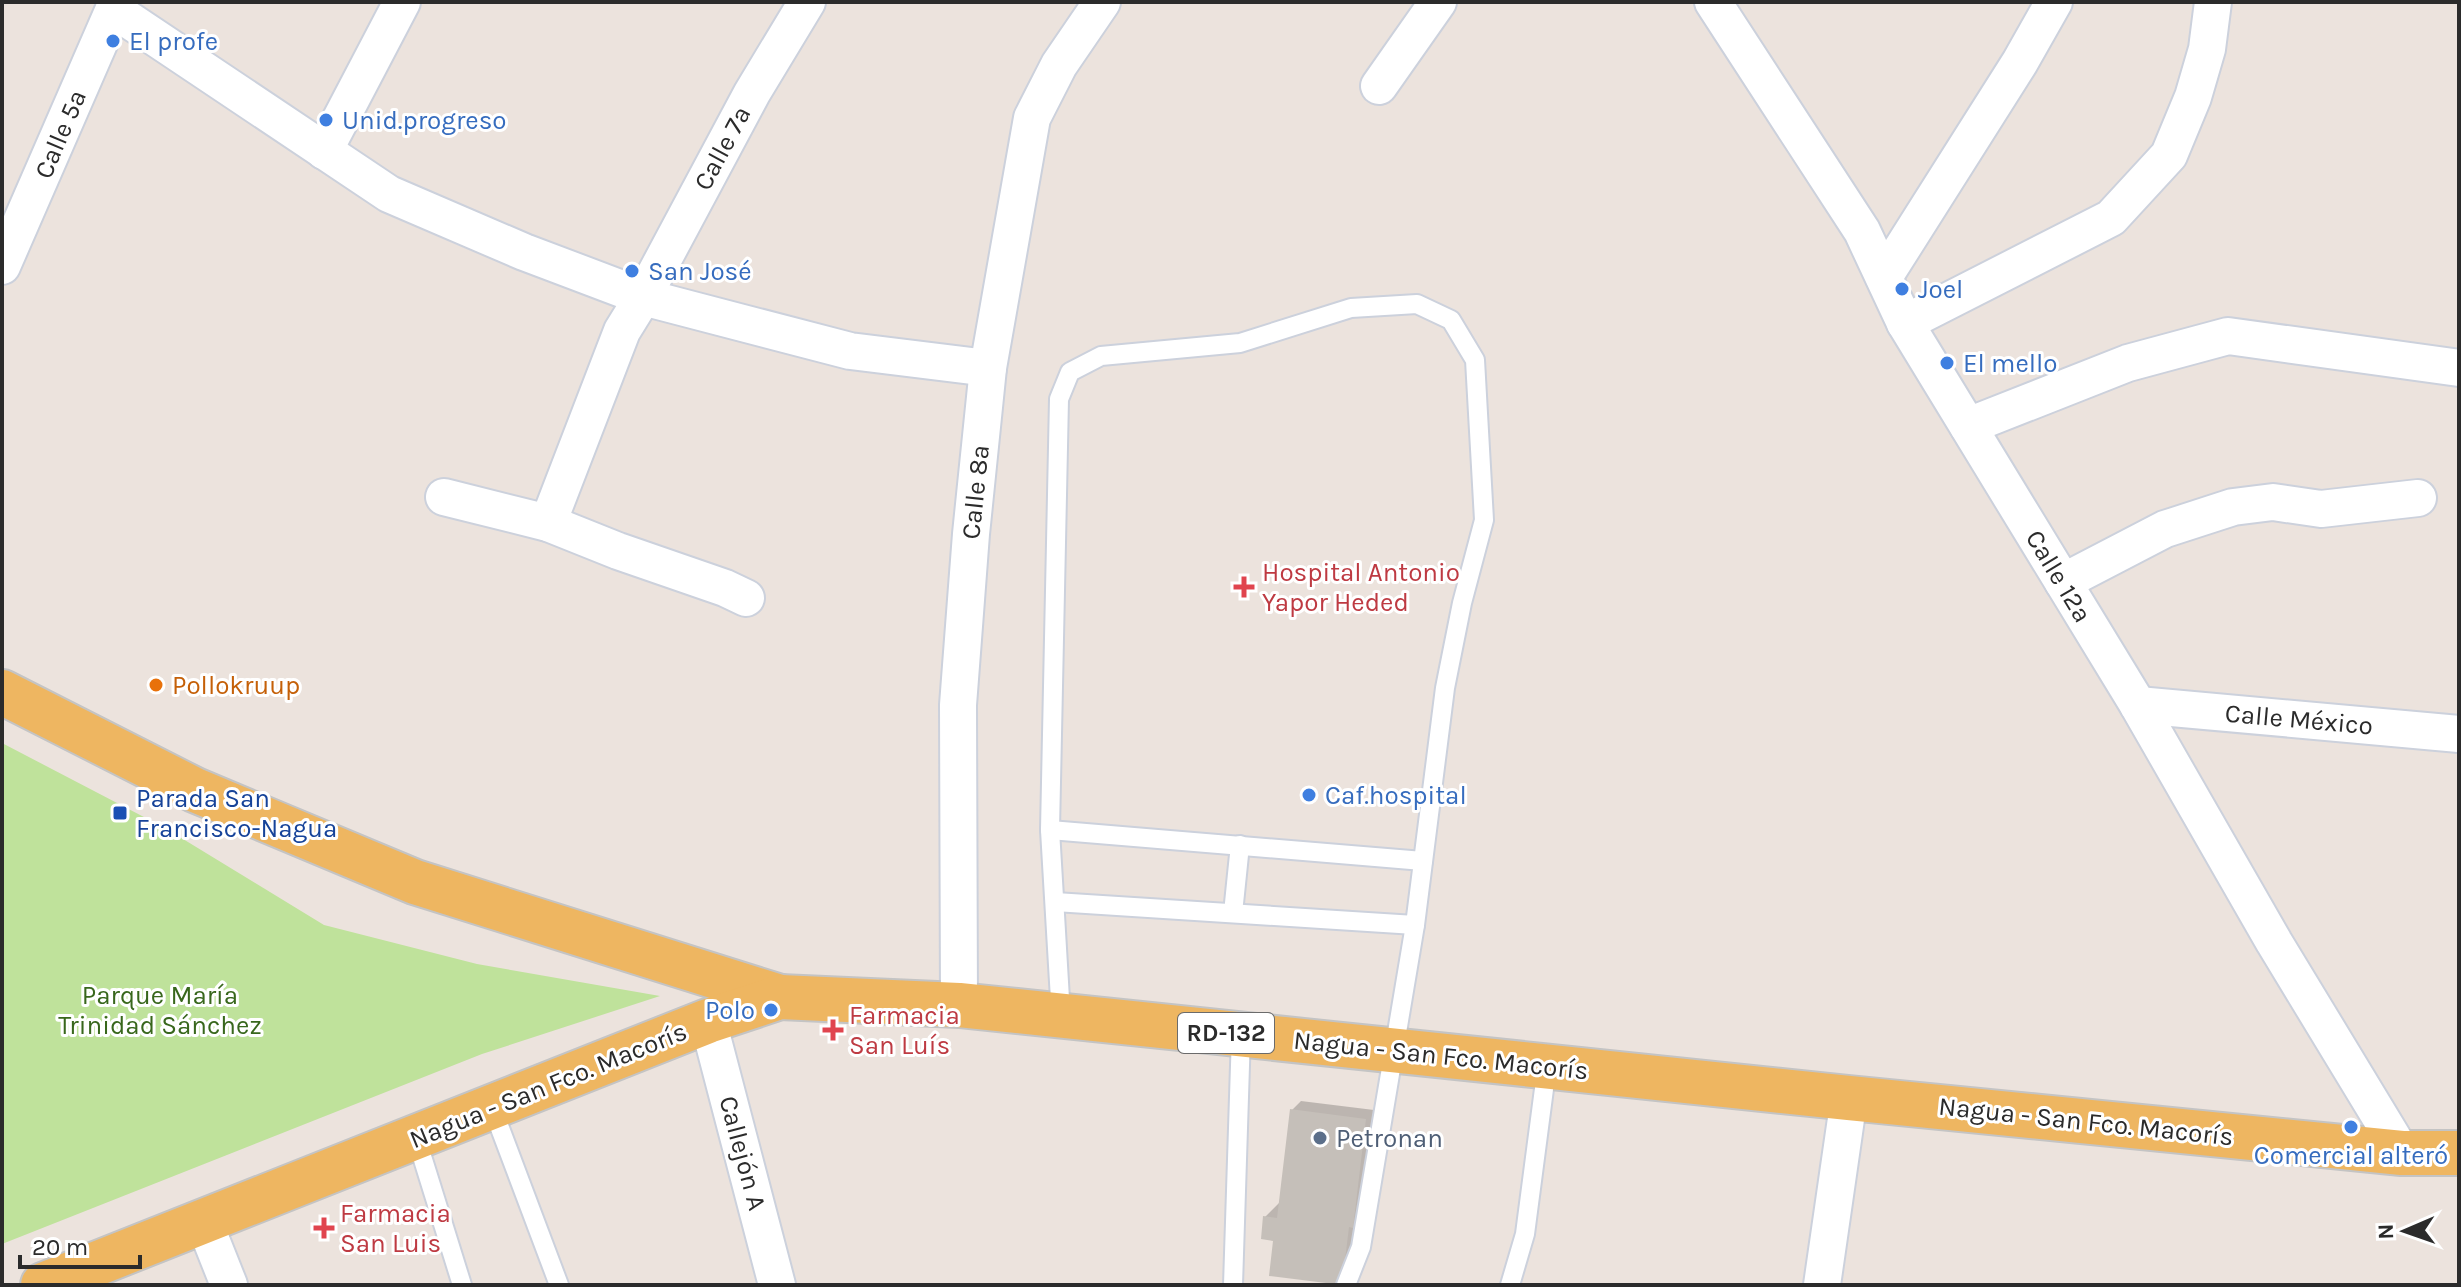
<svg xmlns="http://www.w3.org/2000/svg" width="2461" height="1287" viewBox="0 0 2461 1287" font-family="Karla,sans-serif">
<rect width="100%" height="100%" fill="#ece3dd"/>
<polygon fill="#bfe29b" points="2,743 165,828 324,925 477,964 660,996 482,1054 2,1244"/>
<polygon fill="#0003" points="1301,1101 1374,1110 1363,1208 1341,1283 1275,1239 1265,1217 1281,1201 1292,1110"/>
<polygon fill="#c5bfb9" points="1290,1109 1366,1119 1353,1228 1349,1227 1342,1285 1269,1276 1273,1241 1261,1239 1263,1216 1277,1218"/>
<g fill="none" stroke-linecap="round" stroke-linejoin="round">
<g stroke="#ccd1dc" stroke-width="22">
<g id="lane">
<polyline points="1050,830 1423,861"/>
<polyline points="1055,902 1415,925"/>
<polyline points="1233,913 1240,845"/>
<polyline points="1061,1016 1050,830 1059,399 1070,372 1101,356 1240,343 1351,308 1417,304 1451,320 1475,360 1484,520 1462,603 1445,688 1415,925 1361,1247 1346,1285"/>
<polyline points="492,1107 559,1285"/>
<polyline points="416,1137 462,1285"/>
<polyline points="1233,1285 1241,1034"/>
<polyline points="1510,1285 1525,1234 1547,1066"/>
</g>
</g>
<g stroke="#ccd1dc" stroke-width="40">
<g id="street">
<polyline points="1713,2 1862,231 1905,323 2138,705 2274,942 2402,1153"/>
<polyline points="114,10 389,194 524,252 643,297 850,351 988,368"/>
<polyline points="1379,86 1438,2"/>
<polyline points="324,151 402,2"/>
<polyline points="2,266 117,2"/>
<polyline points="1884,277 2020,62 2054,2"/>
<polyline points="1905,323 2111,218 2169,155 2193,97 2207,49 2213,2"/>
<polyline points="1968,426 2128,363 2228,336 2459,368"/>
<polyline points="444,497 548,523 618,551 725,588 746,598"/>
<polyline points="548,523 622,331 643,297 752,93 807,2"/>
<polyline points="2063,582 2165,529 2233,507 2273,502 2321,509 2418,498"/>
<polyline points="2138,705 2459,734"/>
<polyline points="959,1005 958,705 971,534 988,368 1032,118 1059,65 1102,2"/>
<polyline points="708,1021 777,1285"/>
<polyline points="204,1222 229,1285"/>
<polyline points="1822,1285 1849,1098"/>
</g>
</g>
<g stroke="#c4c4c4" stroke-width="48">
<g id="primary">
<polyline points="2,692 195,790 415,882 780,997"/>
<polyline points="43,1285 708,1021 780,997 959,1005 1849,1098 2402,1153 2459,1153"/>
</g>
</g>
<use href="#lane" stroke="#fff" stroke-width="18"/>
<use href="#street" stroke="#fff" stroke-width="36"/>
<use href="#primary" stroke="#eeb661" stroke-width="44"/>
</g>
<g fill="#3f7fe0" stroke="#fff" stroke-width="3">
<circle cx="113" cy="41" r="8"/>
<circle cx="326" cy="120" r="8"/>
<circle cx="632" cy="271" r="8"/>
<circle cx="1902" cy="289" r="8"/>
<circle cx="1947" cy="363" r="8"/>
<circle cx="1309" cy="795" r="8"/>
<circle cx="771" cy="1010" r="8"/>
<circle cx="2351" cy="1127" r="8"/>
</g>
<g fill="#e0444e" stroke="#fff" stroke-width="3">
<path d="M1240 575h8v8h8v8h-8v8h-8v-8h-8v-8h8z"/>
<path d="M829 1018h8v8h8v8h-8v8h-8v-8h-8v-8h8z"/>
<path d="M320 1216h8v8h8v8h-8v8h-8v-8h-8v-8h8z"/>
</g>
<circle fill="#e8710a" stroke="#fff" stroke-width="3" cx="156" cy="685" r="8"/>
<rect fill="#1a4fb4" stroke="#fff" stroke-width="3" x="112" y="805" width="16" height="16" rx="4"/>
<circle fill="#5c6f8a" stroke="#fff" stroke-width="3" cx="1320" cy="1138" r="8"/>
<g text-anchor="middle" stroke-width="6" stroke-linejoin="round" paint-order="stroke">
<rect fill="#fff" stroke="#6b6b6b" stroke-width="2" x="1178" y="1013" width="96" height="40" rx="6"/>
<g font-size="24" font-weight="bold" fill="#2b2b2b">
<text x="1226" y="1041">RD-132</text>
</g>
<g font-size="26" fill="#366cbe" stroke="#fff" text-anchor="start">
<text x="129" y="50">El profe</text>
<text x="342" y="129">Unid.progreso</text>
<text x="648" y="280">San José</text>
<text x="1918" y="298">Joel</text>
<text x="1963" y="372">El mello</text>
<text x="1325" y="804">Caf.hospital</text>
<text x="755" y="1019" text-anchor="end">Polo</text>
<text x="2351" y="1164" text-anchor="middle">Comercial alteró</text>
</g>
<g font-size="26" fill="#2b2b2b" stroke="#fff">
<text transform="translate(60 134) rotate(-67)" y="9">Calle 5ª</text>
<text transform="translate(722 148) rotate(-62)" y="9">Calle 7ª</text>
<text transform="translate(975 492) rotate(-84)" y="9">Calle 8ª</text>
<text transform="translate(2059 576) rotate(59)" y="9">Calle 12ª</text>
<text transform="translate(2299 719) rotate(5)" y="9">Calle México</text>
<text transform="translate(1441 1055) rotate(6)" y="9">Nagua - San Fco. Macorís</text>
<text transform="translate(548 1085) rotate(-22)" y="9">Nagua - San Fco. Macorís</text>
<text transform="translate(2086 1121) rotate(6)" y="9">Nagua - San Fco. Macorís</text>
<text transform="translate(743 1153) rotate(75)" y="9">Callejón A</text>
</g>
<g font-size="26" fill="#be3a42" stroke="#fff" text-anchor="start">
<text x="1262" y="581">Hospital Antonio<tspan x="1262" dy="30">Yapor Heded</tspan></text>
<text x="849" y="1024">Farmacia<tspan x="849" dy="30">San Luís</tspan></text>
<text x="340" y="1222">Farmacia<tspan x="340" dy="30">San Luis</tspan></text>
</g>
<g font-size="26" fill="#c56008" stroke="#fff" text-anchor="start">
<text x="172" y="694">Pollokruup</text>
</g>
<g font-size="26" fill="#164399" stroke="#fff" text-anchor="start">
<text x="136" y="807">Parada San<tspan x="136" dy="30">Francisco-Nagua</tspan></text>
</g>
<g font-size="26" fill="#38671c" stroke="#fff">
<text x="160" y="1004">Parque María<tspan x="160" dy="30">Trinidad Sánchez</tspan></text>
</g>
<g font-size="26" fill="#4e5e75" stroke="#fff" text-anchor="start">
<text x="1336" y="1147">Petronan</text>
</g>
</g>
<rect width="2461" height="1287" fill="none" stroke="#2b2b2b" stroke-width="8"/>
<g transform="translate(2405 1231) rotate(268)" stroke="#ffffff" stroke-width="6" paint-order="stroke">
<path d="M0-6L14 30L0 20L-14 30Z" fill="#2b2b2b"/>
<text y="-12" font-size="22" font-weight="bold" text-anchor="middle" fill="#2b2b2b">N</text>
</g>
<path d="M20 1255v12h120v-12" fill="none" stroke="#2b2b2b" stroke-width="4"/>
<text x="32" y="1255" font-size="24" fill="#2b2b2b" stroke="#ffffff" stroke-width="6" paint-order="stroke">20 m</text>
</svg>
